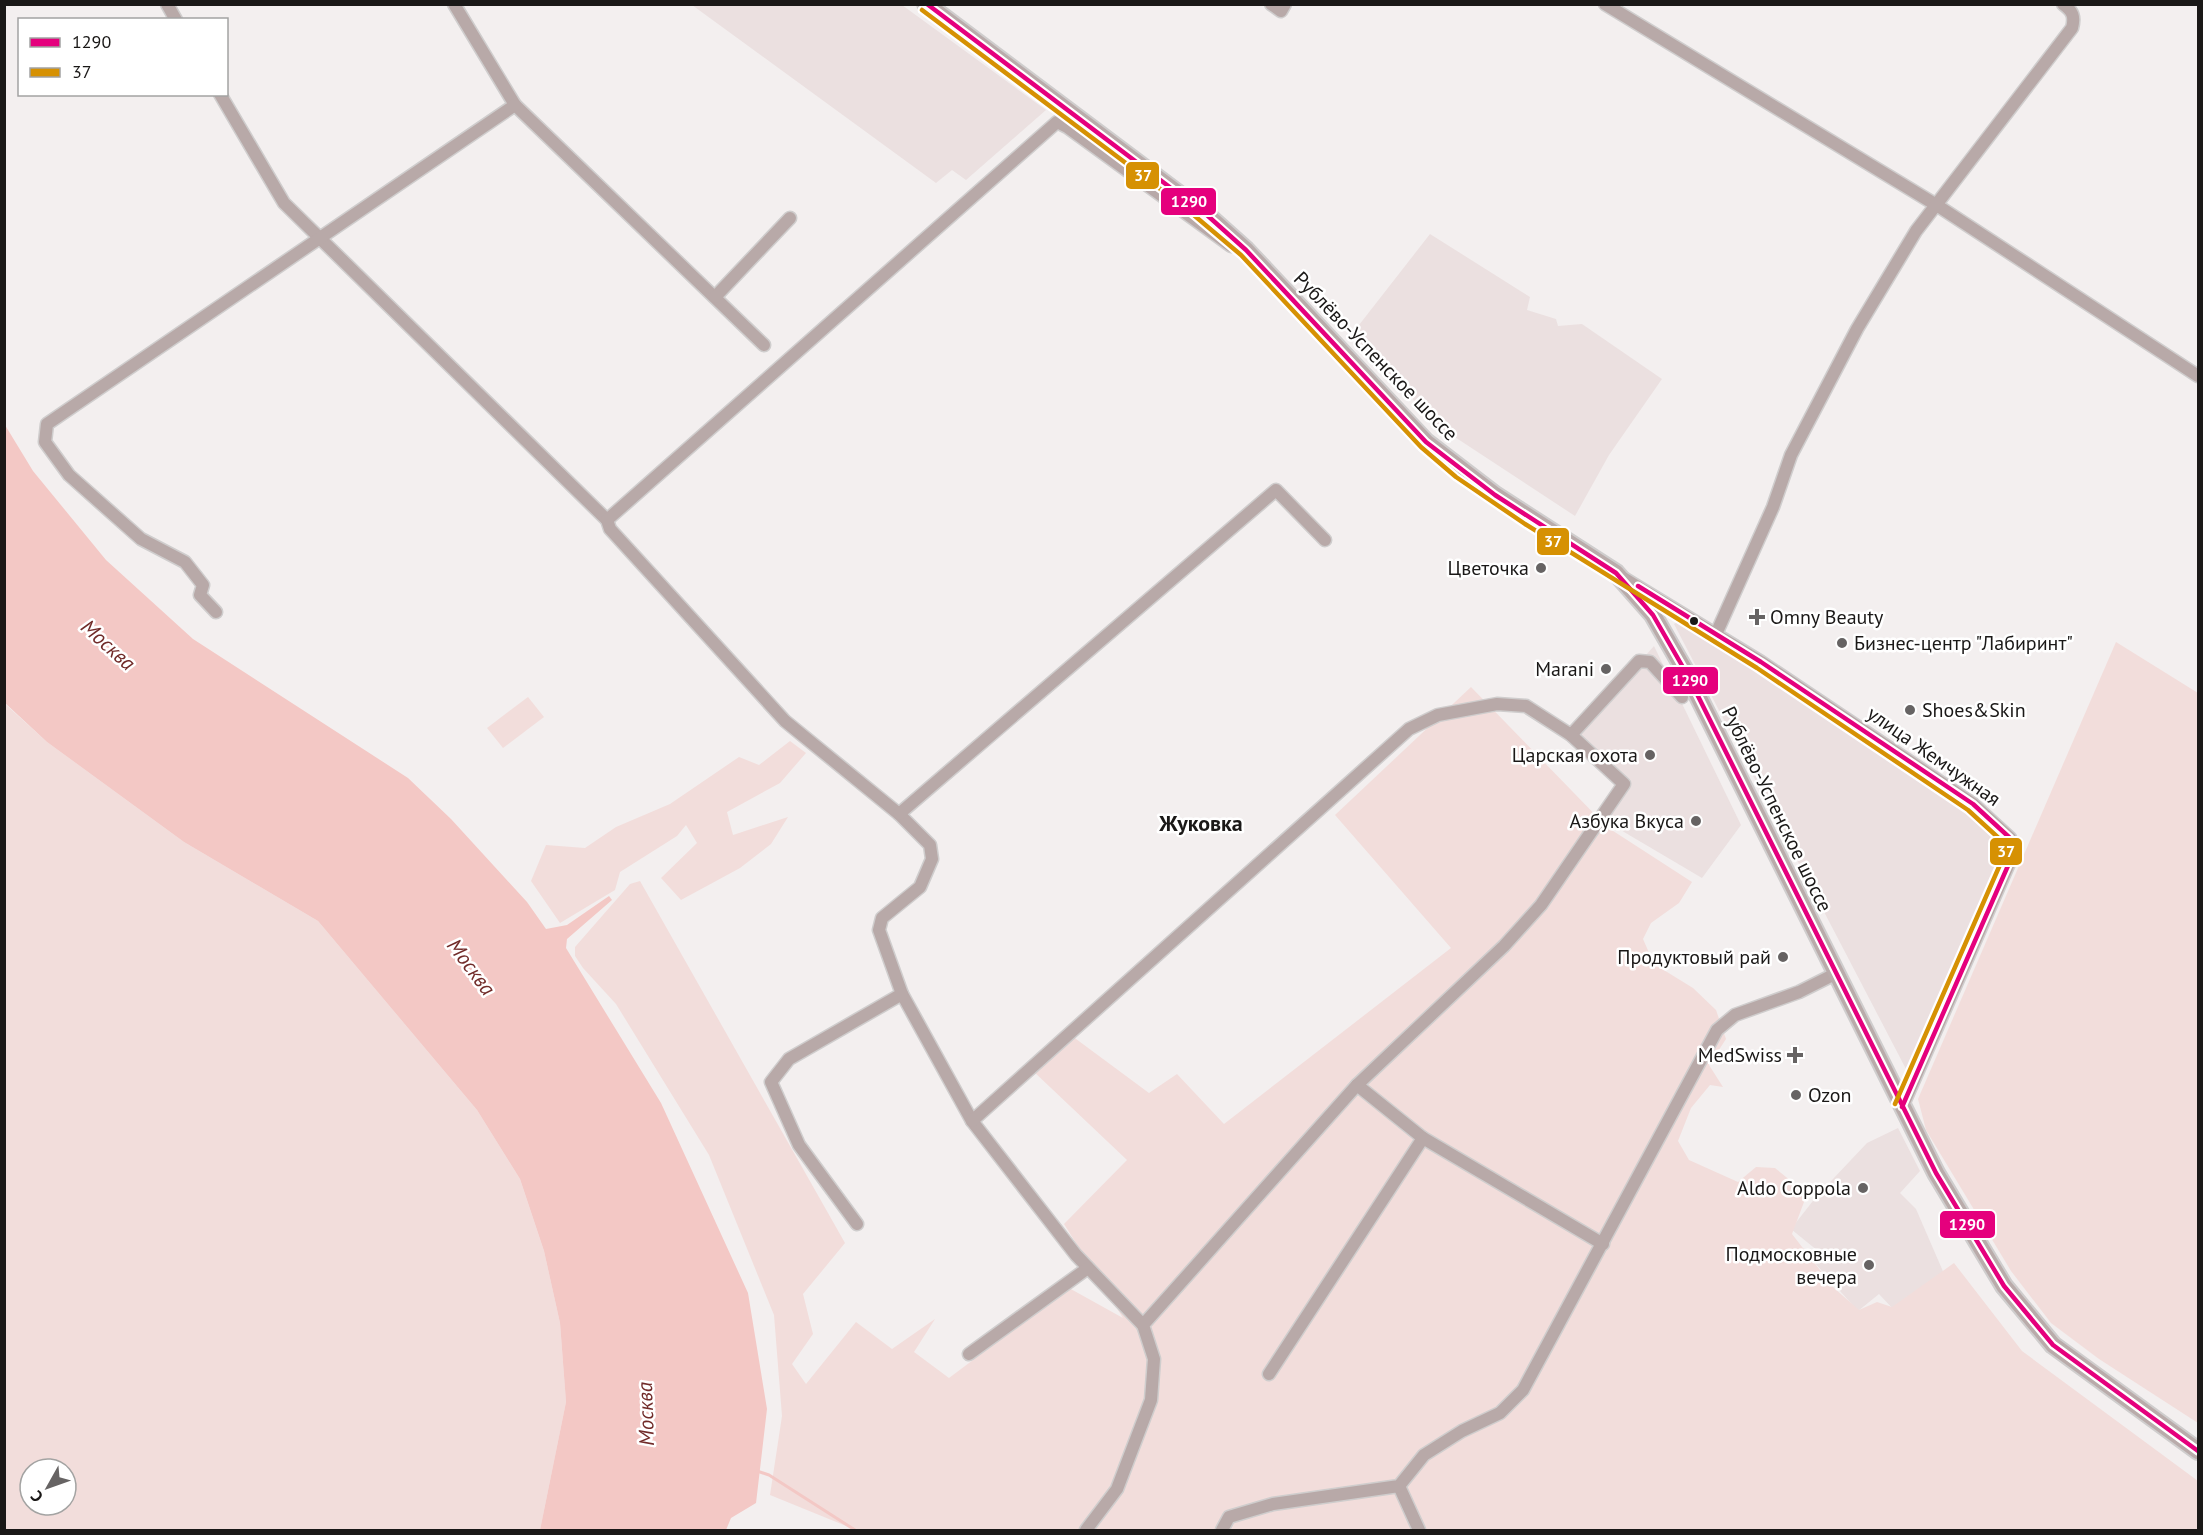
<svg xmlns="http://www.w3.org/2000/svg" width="2203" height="1535" viewBox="0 0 2203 1535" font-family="'PT Sans',sans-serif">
<rect width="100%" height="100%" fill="#f3efef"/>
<g fill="#ebe0e0">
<polygon points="692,5 902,5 1046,110 966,180 952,170 936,183"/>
<polygon points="1430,234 1530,297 1527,310 1556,319 1558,326 1582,324 1662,379 1609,455 1575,516 1438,426 1352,334"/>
<polygon points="1679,621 1998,832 2005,861 1906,1069 1674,624"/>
<polygon points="1654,646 1741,825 1702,878 1602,819 1631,782 1577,733"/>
<polygon points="1898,1128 1920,1171 1900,1193 1916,1209 1945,1276 1896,1312 1879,1294 1858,1311 1814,1262 1818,1251 1791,1229 1816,1197 1867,1143"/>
</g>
<g fill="#f2dddb" fill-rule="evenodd">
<polygon points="2116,642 2198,693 2198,1423 2099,1359 2051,1323 2011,1271 1926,1130 1918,1099"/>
<polygon points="1471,687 1607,827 1692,882 1679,903 1651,923 1643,939 1654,964 1693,988 1716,1010 1726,1039 1709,1065 1723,1087 1710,1085 1691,1108 1678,1141 1689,1160 1738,1182 1756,1167 1775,1168 1807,1194 1792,1234 1834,1288 1859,1310 1877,1302 1892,1307 1954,1263 2022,1351 2198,1481 2198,1530 856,1530 770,1495 782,1416 774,1315 709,1155 616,1004 583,968 575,956 575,947 630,884 640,881 845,1243 803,1294 813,1334 792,1364 806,1384 856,1322 892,1349 935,1319 914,1352 949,1378 1069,1288 1123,1318 1064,1224 1127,1160 1032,1070 1072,1036 1149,1093 1177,1074 1224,1124 1451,948 1335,815"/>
<polygon points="528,697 544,717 503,748 487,728"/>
<path d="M4,703L47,742L184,842L318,921L477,1110L520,1179L544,1251L560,1323L566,1402L540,1530H5ZM30,1469H66V1505H30Z"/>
<polygon points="790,741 806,753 780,783 727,812 733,835 788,817 771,844 740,868 681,900 661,878 697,843 686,825 677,836 620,872 615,890 560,923 531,881 546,845 585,848 616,827 670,804 739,757 759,765"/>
</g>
<polygon fill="#f3c8c5" points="5,425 33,471 106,560 193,639 408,778 451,819 527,902 546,929 567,925 609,896 612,900 567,939 566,948 661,1103 748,1293 767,1409 756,1503 731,1518 726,1530 540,1530 566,1402 560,1323 544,1251 520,1179 477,1110 318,921 184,842 47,742 5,703"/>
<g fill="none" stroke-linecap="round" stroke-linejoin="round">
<polyline stroke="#f3c8c5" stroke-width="3" points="757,1471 769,1475 855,1530"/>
<g stroke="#cfcdcd" stroke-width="15">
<g id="minor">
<polyline points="167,4 176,20"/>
<polyline points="454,4 515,105 764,345"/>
<polyline points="1271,4 1281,11 1285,4"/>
<polyline points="1605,4 1938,206 2198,376"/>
<polyline points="220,94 284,203 607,520 610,529 785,721 899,814 930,845 932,859 920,887 882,918 879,930 902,994 972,1121 1076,1255 1143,1325"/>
<polyline points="715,297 790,218"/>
<polyline points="607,520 1057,122 1067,127 1231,246"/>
<polyline points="1625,579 1761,662 1973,804 2010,838 2014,852 1902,1107"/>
<polyline points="216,612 200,595 203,585 185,562 141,539 69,475 45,442 47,424 515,105"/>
<path d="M1716,634L1773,507L1791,455L1857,329L1916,231L2072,28C2075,17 2073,11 2063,4"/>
<polyline points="1571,735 1639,661 1650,662 1682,697"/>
<polyline points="899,814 1276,490 1325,540"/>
<polyline points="1357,1085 1423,1138"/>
<polyline points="972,1121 1409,729 1438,715 1497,704 1526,706 1571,735 1624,784 1541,905 1504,946 1357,1085 1143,1325 1154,1359 1151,1400 1117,1489 1086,1530"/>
<polyline points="857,1224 799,1145 771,1082 789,1059 902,994"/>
<polyline points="969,1354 1088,1268"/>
<polyline points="1269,1374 1423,1138 1603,1244"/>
<polyline points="1399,1486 1419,1530"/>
<polyline points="1222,1530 1229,1517 1273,1504 1399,1486 1424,1455 1462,1431 1500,1413 1523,1390 1717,1030 1735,1015 1799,992 1835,974"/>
</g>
</g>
<g stroke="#cfcdcd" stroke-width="20">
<polyline id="major" points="926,4 1208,216 1246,250 1426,442 1495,495 1616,573 1653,615 1688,676 1936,1173 2004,1286 2053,1345 2198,1451"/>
</g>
<use href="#minor" stroke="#b8a9a8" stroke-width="12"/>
<use href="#major" stroke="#b9abaa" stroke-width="16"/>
<g stroke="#fff" stroke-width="9">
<g id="bus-1">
<polyline points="927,4 1208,216 1246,250 1426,442 1495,495 1616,573 1653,615 1688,676 1936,1173 2004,1286 2053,1345 2198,1451"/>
<polyline points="1638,586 1761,662 1973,804 2010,838 2014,852 1902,1107"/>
</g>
</g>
<g stroke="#fff" stroke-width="9">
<polyline id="bus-2" points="922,10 1183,206 1241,255 1421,447 1456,477 1525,524 1757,668 1968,810 2003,842 2006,851 1895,1104"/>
</g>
<use href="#bus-1" stroke="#e5007d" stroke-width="4.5"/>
<use href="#bus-2" stroke="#d69103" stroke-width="4.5"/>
</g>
<g fill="#666363" stroke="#fff" stroke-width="2">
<circle cx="1541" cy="568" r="6"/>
<path d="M1754 608h6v6h6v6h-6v6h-6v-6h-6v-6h6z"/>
<circle cx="1842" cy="643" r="6"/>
<circle cx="1606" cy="669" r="6"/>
<circle cx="1910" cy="710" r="6"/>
<circle cx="1650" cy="755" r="6"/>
<circle cx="1696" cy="821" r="6"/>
<circle cx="1783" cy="957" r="6"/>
<path d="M1792 1046h6v6h6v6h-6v6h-6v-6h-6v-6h6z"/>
<circle cx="1796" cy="1095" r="6"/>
<circle cx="1863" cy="1188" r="6"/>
<circle cx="1869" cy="1265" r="6"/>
</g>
<circle fill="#1a1817" stroke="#fff" stroke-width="2" cx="1694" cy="621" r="5"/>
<g text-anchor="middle" stroke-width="5" stroke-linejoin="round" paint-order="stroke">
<g font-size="20" fill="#1a1817" stroke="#fff">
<text transform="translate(1376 356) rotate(46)" y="7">Рублёво-Успенское шоссе</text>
<text transform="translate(1934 756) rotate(35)" y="7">улица Жемчужная</text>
<text transform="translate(1777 809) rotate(64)" y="7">Рублёво-Успенское шоссе</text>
</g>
<g font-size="20" fill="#1a1817" stroke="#fff" text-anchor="end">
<text x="1529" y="575">Цветочка</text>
<text x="1770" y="624" text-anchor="start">Omny Beauty</text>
<text x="1854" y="650" text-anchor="start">Бизнес-центр "Лабиринт"</text>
<text x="1594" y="676">Marani</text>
<text x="1922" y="717" text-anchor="start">Shoes&amp;Skin</text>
<text x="1638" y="762">Царская охота</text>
<text x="1684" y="828">Азбука Вкуса</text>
<text x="1771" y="964">Продуктовый рай</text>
<text x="1782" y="1062">MedSwiss</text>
<text x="1808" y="1102" text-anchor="start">Ozon</text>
<text x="1851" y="1195">Aldo Coppola</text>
<text x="1857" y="1261">Подмосковные<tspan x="1857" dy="23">вечера</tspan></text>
</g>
<g font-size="21" font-style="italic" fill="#712b29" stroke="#fff">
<text transform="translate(108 645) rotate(42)" y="7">Москва</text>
<text transform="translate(471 967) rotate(53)" y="7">Москва</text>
<text transform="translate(646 1414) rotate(-92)" y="7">Москва</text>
</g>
<g font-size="22" font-weight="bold" fill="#1a1817" stroke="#fff">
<text x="1201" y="831">Жуковка</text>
</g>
</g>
<g stroke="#fff" stroke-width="2">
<rect x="1125" y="161" width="35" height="29" rx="6" fill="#d69103"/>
<rect x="1160" y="187" width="57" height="29" rx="6" fill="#e5007d"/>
<rect x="1536" y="527" width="34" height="29" rx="6" fill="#d69103"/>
<rect x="1662" y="666" width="57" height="29" rx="6" fill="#e5007d"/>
<rect x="1989" y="837" width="34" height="29" rx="6" fill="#d69103"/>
<rect x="1939" y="1210" width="57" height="29" rx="6" fill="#e5007d"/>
</g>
<g font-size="16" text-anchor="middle" font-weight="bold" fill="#fff">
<text x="1143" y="181">37</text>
<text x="1189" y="207">1290</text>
<text x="1553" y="547">37</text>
<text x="1690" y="686">1290</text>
<text x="2006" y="857">37</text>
<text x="1967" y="1230">1290</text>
</g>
<rect width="2203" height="1535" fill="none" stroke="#1a1817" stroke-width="12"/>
<rect x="18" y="18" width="210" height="78" fill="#ffffff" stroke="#a3a3a2" stroke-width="1.5"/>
<rect x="30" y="38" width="30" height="9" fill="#e5007d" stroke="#a3a3a2" stroke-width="1.5"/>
<text x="72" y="48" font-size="18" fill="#1a1817">1290</text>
<rect x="30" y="68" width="30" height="9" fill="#d69103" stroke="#a3a3a2" stroke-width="1.5"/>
<text x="72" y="78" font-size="18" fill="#1a1817">37</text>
<g transform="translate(48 1487) rotate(230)"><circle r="28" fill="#ffffff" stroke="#a3a3a2" stroke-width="1.5"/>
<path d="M0-4.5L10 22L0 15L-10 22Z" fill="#666363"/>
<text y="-9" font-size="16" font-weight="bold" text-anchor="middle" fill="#1a1817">С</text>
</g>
</svg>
